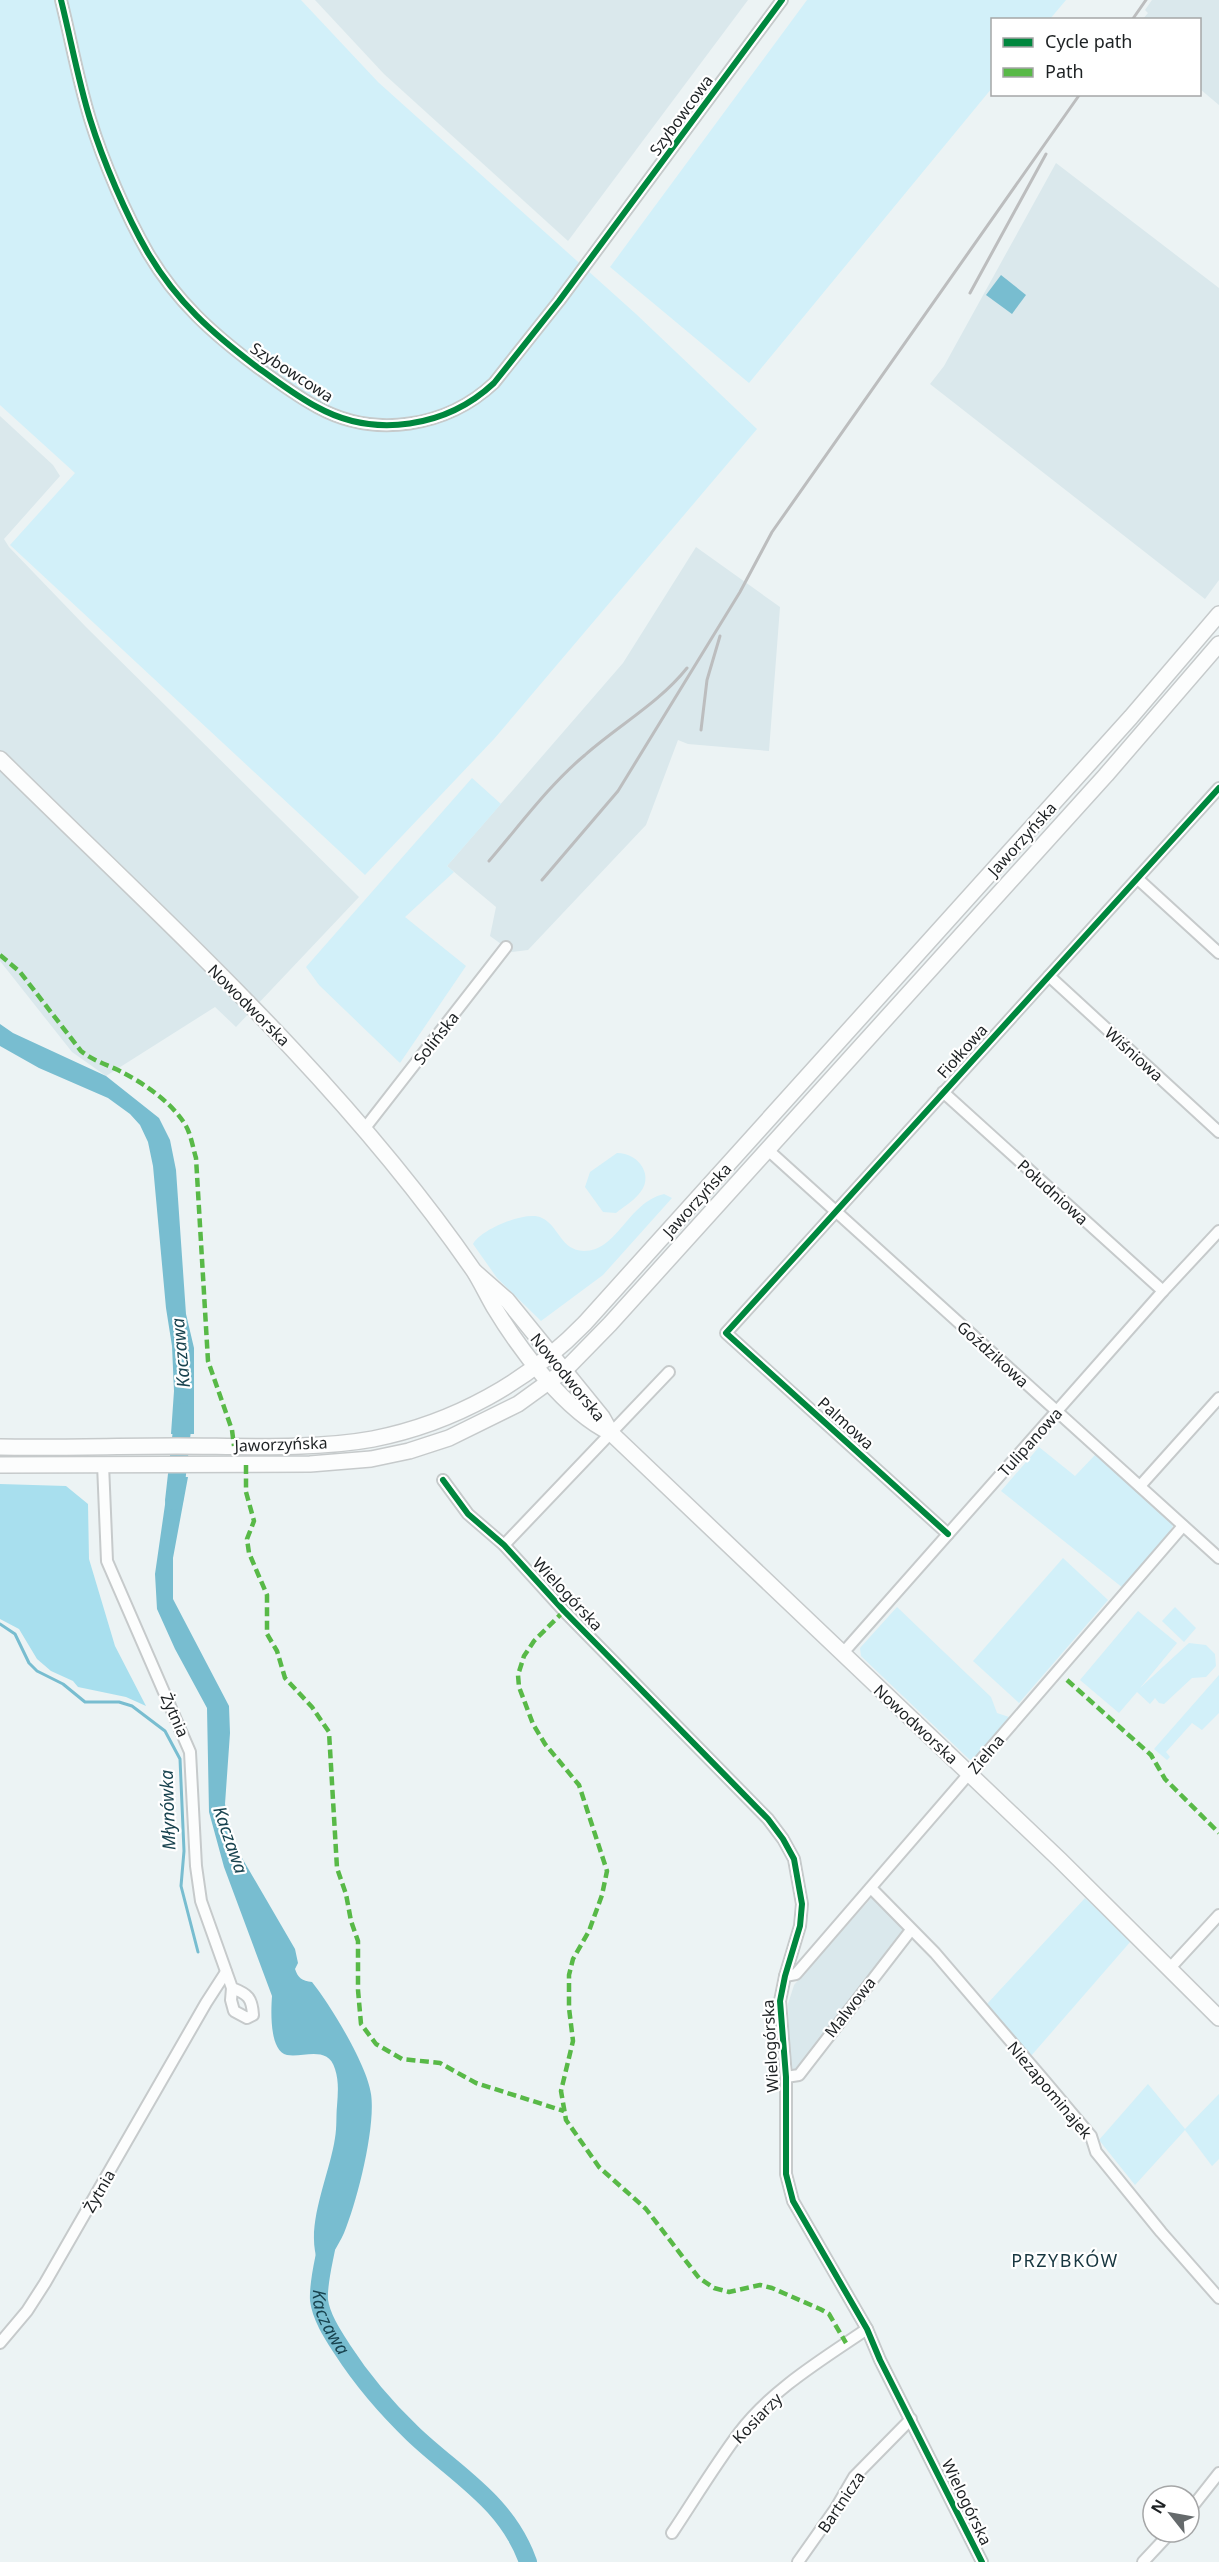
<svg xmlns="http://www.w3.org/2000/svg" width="1219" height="2562" viewBox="0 0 1219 2562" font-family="'Noto Sans',sans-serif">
<rect width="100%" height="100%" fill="#ecf3f4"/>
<g fill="#dae8ec">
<polygon points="315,0 748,0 568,241 384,74"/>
<polygon points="1152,0 1219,0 1219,105 1200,89 1200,20 1143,19 1148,13 1145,10"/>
<polygon points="1056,163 1219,288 1219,580 1205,599 930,384 944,366"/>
<polygon points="0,416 53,465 60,476 4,539 9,547 86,627 359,897 236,1027 215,1007 106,1076 72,1052 0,961"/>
<polygon points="696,547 780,607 769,751 688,744 678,740 646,825 528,950 512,952 490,936 496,907 447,866 623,663"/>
<polygon points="873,1896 905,1930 798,2069 790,2070 788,2004 794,1985"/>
</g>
<g fill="#d2f0f9">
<polygon points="0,0 301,0 378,82 636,314 757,429 494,739 365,875 10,545 75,473 0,405"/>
<polygon points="807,0 1066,0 1050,19 992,20 992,88 749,383 610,267"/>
<polygon points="472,778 501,804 447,866 454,872 405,917 466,966 400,1063 319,985 306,967"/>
<path d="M617,1153C639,1153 656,1177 638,1195C632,1202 623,1207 616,1213L603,1212L585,1187L590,1172Z"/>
<path d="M664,1194L672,1198L603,1275L541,1321L497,1278L473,1244C481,1229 527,1210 542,1218C560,1227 560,1250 584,1251C618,1251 627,1203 664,1194Z"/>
<polygon points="1039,1447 1075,1476 1095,1455 1170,1520 1173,1526 1168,1534 1123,1588 1001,1491"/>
<polygon points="1063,1558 1108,1600 1019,1703 973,1661"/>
<polygon points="897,1607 991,1697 997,1713 1009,1717 981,1754 970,1760 861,1656 860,1648"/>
<polygon points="1175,1607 1196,1628 1184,1642 1162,1621"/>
<polygon points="1138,1611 1177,1643 1140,1688 1189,1643 1206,1645 1215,1654 1216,1666 1206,1677 1192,1678 1164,1704 1159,1703 1155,1698 1150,1704 1137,1692 1119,1713 1080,1680"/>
<polygon points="1219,1675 1219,1713 1202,1730 1192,1723 1166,1752 1170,1757 1167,1760 1154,1749"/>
<polygon points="1085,1898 1131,1941 1031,2056 987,2004"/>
<polygon points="1148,2084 1185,2129 1219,2094 1219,2159 1212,2166 1185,2130 1135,2185 1099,2140"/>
</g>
<polygon fill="#a8dfee" points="0,1484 66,1486 88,1504 89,1559 115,1646 146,1706 126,1697 78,1687 73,1681 51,1671 37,1659 19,1629 0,1619"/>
<g fill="#78bdd0">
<polygon points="1001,275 1026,295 1012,314 986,295"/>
<polygon points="0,1024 13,1033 106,1076 159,1118 170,1140 176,1170 186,1314 194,1348 194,1434 171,1434 174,1391 172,1346 166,1308 153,1166 148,1142 140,1125 130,1114 108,1098 39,1068 0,1046"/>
<path d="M169,1477H188L173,1558V1599L229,1706L230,1733L225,1804L235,1846L295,1949L298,1963L295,1969C298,1978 302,1981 312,1982C331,2006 367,2065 371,2094C376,2127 357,2202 344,2233C338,2246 329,2259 322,2273C320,2266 316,2258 315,2251C309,2217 330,2172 335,2138C337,2127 336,2116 337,2106C338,2093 339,2081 335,2069C328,2045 303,2058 287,2055C269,2051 271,2010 272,1996L224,1867L209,1812L207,1708L175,1649L157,1609L155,1574Z"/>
</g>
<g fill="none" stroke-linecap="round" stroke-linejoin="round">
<polyline stroke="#78bdd0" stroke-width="3" points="0,1624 15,1634 29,1663 37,1671 63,1684 85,1702 119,1702 132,1706 165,1731 180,1759 184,1851 181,1886 198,1952"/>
<g stroke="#78bdd0" stroke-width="18">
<polyline points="174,1501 184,1412"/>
<path id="s1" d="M326,2249C323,2265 318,2284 319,2300C321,2317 333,2335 342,2349C362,2380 387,2409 413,2434C456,2475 507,2502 528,2562"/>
</g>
<g stroke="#c6cacb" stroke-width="14">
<g id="street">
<path d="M61,0C71,40 78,80 90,119C103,161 126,215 148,253C177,302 212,333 257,367C277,381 296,396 317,407C375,439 447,427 494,383L559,301L782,0"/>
<polyline points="1138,879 1219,953"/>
<polyline points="1049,976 1219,1132"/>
<polyline points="943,1092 1163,1291"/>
<polyline points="365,1128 506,947"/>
<polyline points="768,1150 1219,1558"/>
<path d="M103,1464L107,1561L190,1752L196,1866L201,1901L232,1988L231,2000L234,2011L247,2018L253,2015C252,1998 248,1994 232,1988"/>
<polyline points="443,1480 468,1514 504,1545 564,1611 768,1819 783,1839 794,1859 802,1904 800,1926 785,1976 780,2001 786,2077 786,2174 793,2201 867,2329 880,2360 982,2562"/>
<polyline points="1140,1486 1219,1398"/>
<polyline points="948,1534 726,1333 1219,788"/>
<polyline points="504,1545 669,1372"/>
<polyline points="842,1654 1163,1291 1219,1231"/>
<polyline points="871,1888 935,1953 1043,2079 1091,2136 1096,2152 1161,2232 1219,2298"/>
<polyline points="1170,1968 1219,1915"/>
<polyline points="785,1976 796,1974 1183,1526"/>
<polyline points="786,2077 799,2075 911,1930"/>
<polyline points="0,2343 27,2311 45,2283 206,2003 226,1972"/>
<polyline points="1189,2511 1219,2473"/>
<path d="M672,2533C694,2500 715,2465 739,2433C771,2390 823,2359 867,2329"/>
<polyline points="798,2562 836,2508 854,2477 911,2419"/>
<polyline points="1143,2562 1171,2532"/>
</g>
</g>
<g stroke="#c6cacb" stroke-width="18">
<g id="secondary">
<path d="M0,759C165,922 341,1078 474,1271C481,1282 487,1295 494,1307C520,1350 565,1411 611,1433"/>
<polyline points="475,1272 507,1300 602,1417 611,1433 1060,1860 1219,2018"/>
<path d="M0,1447C59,1448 118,1446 177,1446C238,1446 313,1450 373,1439C454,1423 528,1382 585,1323L1131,717L1219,614"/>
<polyline points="0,1465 310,1464 371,1459 409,1451 449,1438 518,1404 565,1370 610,1324 1106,775 1219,644"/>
</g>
</g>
<use href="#street" stroke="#fcfdfd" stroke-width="10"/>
<use href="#secondary" stroke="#fcfdfd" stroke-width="15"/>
<g stroke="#bcbdbe" stroke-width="3">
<polyline points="1132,20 1146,0"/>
<polyline points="970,293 1046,154"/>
<polyline points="701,730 707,680 720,636"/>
<path d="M489,861C520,825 549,785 585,755C619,725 659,703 687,668"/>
<polyline points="542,880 618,791 740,592 772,532 1080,94"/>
</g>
<g stroke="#58b947" stroke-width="4.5" stroke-dasharray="9 4.5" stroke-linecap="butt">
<path d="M0,955L20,972L81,1051C92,1060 105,1064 118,1070C142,1082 172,1102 186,1126C191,1135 193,1148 196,1158L208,1361L232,1430L234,1446"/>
<polyline points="246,1465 246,1492 254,1521 247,1539 249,1553 267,1595 267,1634 277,1651 285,1678 312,1707 329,1732 337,1868 346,1894 351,1921 358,1941 358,1990 361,2024 376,2044 402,2059 440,2063 476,2083 564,2111"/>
<polyline points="564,1611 534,1641 524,1656 518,1675 519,1687 533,1724 545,1744 579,1785 607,1871 602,1895 589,1931 573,1959 569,1975 569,2008 573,2041 561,2091 566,2120 599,2167 646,2209 699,2278 714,2288 729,2292 760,2285 772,2288 820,2309 829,2314 846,2343"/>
<polyline points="1067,1680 1151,1755 1165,1779 1219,1833"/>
</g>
<g stroke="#fff" stroke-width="10">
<g id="cycleway">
<path d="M61,0C71,40 78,80 90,119C103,161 126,215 148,253C177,302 212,333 257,367C277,381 296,396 317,407C375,439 447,427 494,383L559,301L782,0"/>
<polyline points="443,1480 468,1514 504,1545 564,1611 768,1819 783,1839 794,1859 802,1904 800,1926 785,1976 780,2001 786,2077 786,2174 793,2201 867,2329 880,2360 982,2562"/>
<polyline points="948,1534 726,1333 1219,788"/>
</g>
</g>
<use href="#cycleway" stroke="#00873e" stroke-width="6"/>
</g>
<g text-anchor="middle" stroke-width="4.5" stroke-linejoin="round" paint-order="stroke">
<g font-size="16" fill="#1d2123" stroke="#fff">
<text transform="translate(681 115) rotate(-54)" y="6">Szybowcowa</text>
<text transform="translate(292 372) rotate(33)" y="6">Szybowcowa</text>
<text transform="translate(1022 839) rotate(-48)" y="6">Jaworzyńska</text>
<text transform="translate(249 1005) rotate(45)" y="6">Nowodworska</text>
<text transform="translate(436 1038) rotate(-52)" y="6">Solińska</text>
<text transform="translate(962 1051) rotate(-48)" y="6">Fiołkowa</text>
<text transform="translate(1134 1054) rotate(42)" y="6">Wiśniowa</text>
<text transform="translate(1053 1192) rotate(42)" y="6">Południowa</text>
<text transform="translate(697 1200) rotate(-48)" y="6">Jaworzyńska</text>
<text transform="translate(993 1354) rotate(42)" y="6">Goździkowa</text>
<text transform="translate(568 1377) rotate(51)" y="6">Nowodworska</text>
<text transform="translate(846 1423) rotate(42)" y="6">Palmowa</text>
<text transform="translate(1030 1442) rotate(-48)" y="6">Tulipanowa</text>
<text transform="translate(281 1444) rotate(-2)" y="6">Jaworzyńska</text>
<text transform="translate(568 1594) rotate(47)" y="6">Wielogórska</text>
<text transform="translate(175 1715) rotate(66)" y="6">Żytnia</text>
<text transform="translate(916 1724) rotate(43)" y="6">Nowodworska</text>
<text transform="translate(986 1754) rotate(-50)" y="6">Zielna</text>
<text transform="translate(850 2007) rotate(-52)" y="6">Malwowa</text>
<text transform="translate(770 2046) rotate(-93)" y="6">Wielogórska</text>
<text transform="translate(1050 2090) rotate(50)" y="6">Niezapominajek</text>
<text transform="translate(99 2191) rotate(-60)" y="6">Żytnia</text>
<text transform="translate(757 2418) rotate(-46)" y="6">Kosiarzy</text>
<text transform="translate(841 2502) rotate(-56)" y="6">Bartnicza</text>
<text transform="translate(967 2502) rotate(64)" y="6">Wielogórska</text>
</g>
<g font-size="18" font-style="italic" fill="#18434f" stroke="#fff">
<text transform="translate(181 1353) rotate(-95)" y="6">Kaczawa</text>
<text transform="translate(168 1810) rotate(-92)" y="6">Młynówka</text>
<text transform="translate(230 1840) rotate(71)" y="6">Kaczawa</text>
<text dy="6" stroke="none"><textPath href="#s1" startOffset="76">Kaczawa</textPath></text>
</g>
<g font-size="18" letter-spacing="1.5" fill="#183740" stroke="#fff">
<text x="1065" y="2267">PRZYBKÓW</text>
</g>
</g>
<rect x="991" y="18" width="210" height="78" fill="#ffffff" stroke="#a5a6a7" stroke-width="1.5"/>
<rect x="1003" y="38" width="30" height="9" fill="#00873e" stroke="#a5a6a7" stroke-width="1.5"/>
<text x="1045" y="48" font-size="18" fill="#1d2123">Cycle path</text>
<rect x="1003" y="68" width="30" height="9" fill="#58b947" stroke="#a5a6a7" stroke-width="1.5"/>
<text x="1045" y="78" font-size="18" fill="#1d2123">Path</text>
<g transform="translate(1171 2514) rotate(301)"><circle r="28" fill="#ffffff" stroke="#a5a6a7" stroke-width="1.5"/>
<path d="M0-4.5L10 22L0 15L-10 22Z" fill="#656a6c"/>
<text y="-9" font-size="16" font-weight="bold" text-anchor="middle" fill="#1d2123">N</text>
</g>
</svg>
